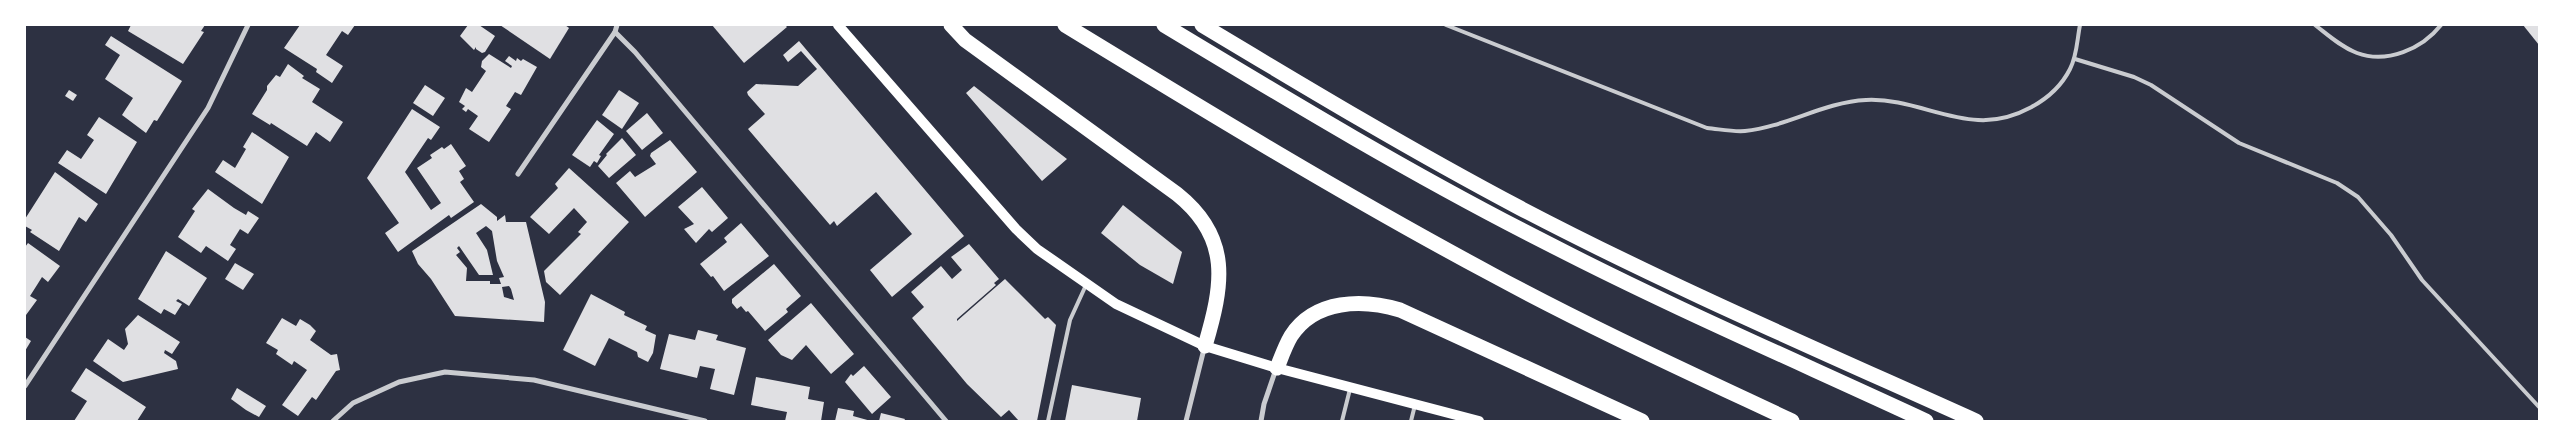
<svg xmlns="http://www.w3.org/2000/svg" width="2564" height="446" viewBox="0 0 2564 446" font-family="Cabin,sans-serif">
<rect width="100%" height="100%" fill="#2d3142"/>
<g fill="#e0e0e3" fill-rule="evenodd">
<polygon points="131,25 151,26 205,25 201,31 204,32 183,64 128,31"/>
<polygon points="300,25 355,25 348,35 342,31 326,55 343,66 332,83 316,72 317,69 284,48"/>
<polygon points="468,25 479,25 495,36 485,52 482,53 476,49 476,47 474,50 460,36"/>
<polygon points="500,25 565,25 569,28 550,59"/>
<polygon points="712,25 785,25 787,27 744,63"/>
<polygon points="2523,25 2539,25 2539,45"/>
<polygon points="111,36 182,81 157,121 154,120 146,133 122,115 133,98 105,79 120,55 105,45"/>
<polygon points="799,41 964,236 892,297 870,270 912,234 876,192 837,226 834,221 830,225 748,129 765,114 748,95 747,92 756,84 798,86 817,69 801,51 788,62 783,55"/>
<polygon points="489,54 511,68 512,66 505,61 509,56 516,61 517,58 521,61 523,59 537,67 521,95 515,92 506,106 511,109 489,142 469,129 478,116 468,109 466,112 462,109 465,106 459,102 466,88 472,92 486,71 481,67 482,61"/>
<polygon points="288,64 304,76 302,78 320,89 312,102 343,122 330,142 316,132 307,146 271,123 270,125 252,114 267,90 267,86 276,75 280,77"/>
<polygon points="425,85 445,98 433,116 413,103"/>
<polygon points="974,86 1036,135 1067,159 1042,181 966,93"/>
<polygon points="69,90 77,95 73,101 65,96"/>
<polygon points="619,90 639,103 622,129 602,115"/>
<polygon points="412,109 440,127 431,140 428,138 405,172 431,210 441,203 417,168 432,158 430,155 442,147 444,149 451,144 466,166 459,171 464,179 460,182 474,202 451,218 449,215 398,252 385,233 399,223 367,178"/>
<polygon points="647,113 663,133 642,150 626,131"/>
<polygon points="99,117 137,142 106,194 58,163 67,150 81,159 94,140 87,135"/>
<polygon points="597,120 614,134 599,155 601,156 597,163 594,161 590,167 572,155"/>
<polygon points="252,132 289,157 262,204 215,172 223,160 235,168 246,149 243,147"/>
<polygon points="622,138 636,155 609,178 598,166 607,155 606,154"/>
<polygon points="670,140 697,172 645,217 616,183 630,171 635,177 656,164 650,156 651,153"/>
<polygon points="569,168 629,222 560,295 546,282 544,271 581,234 578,232 587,222 574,208 549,234 530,217 558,188 555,184"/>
<polygon points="55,172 98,204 86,222 79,217 59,251 30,232 32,230 25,226 25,219"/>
<polygon points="702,187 728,218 712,232 709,229 696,243 684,229 694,224 678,207"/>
<polygon points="208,189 234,208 246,215 248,211 259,218 248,234 240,229 230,245 236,249 228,261 206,246 201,253 178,237 195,211 192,209"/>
<path d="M481,204L497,217V221L505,215L506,222H526L545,302L544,322L455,316L431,279L418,264L412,251ZM486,226L492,231L497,261L504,277L499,278L501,284H490V281H466L467,268L456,255L460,252L457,248L459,246L479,275H493L487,250L476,233ZM509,286L511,289L514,300L504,297L502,287Z"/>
<polygon points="1123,205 1182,252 1173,284 1140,265 1101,233"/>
<polygon points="741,223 769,256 724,291 713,276 711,277 700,264 727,242 724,238"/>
<polygon points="28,243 60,266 48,282 42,277 37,285 30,296 37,300 26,315 25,247"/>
<polygon points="969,244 999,279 994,283 996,285 957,319 957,321 1005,279 1045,319 1048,317 1056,325 1037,421 1019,421 1009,410 1001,417 967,384 912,318 924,307 911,292 941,266 952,279 962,270 951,257"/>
<polygon points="166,251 207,278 189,306 178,299 176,301 182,304 175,315 164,309 161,314 138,299"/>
<polygon points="235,263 254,274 243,290 225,279"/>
<polygon points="774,264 801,296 786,309 788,312 765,331 748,311 746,312 741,306 737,309 732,303 732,299"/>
<polygon points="591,294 625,312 624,315 647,326 645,330 656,335 653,353 648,362 638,357 637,352 609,338 595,366 563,350"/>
<polygon points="811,303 854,354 831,374 806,345 792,360 781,355 768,340"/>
<polygon points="138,315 180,342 172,354 165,350 164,353 176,361 178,369 123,382 93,361 108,339 124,350 128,344 125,329"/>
<polygon points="282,318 296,326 300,319 310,325 316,331 310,340 331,355 337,354 340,370 336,371 316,400 312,397 298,416 282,405 307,370 294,361 292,365 276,354 278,350 266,343"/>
<polygon points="698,330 718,335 716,340 746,348 734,395 710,389 715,369 700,366 697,378 660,369 669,334 695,340"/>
<polygon points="25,337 31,341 25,351"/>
<polygon points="864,366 891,397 872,414 845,382 851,374 853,376"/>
<polygon points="86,368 146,407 137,421 74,421 87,401 71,391"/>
<polygon points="756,377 810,387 808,399 824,402 821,421 785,421 787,412 751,405"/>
<polygon points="1072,385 1141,398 1137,421 1065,421"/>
<polygon points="237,388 266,406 259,417 246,410 231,399"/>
<polygon points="838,408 854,411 853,416 871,421 835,421"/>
<polygon points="881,413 905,419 904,421 879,421"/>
</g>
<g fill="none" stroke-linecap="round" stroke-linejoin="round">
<g stroke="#caccd0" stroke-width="4">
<path d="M1446,25L1707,128C1719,129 1732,132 1745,131C1786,127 1824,102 1866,100C1906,98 1940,118 1978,120C2013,122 2054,101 2070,69C2077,56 2077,40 2080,25"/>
<path d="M2315,25C2328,35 2341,47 2357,53C2387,64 2422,49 2441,25"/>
<polyline points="2075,59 2134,77 2151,85 2239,143 2337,183 2358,197 2391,235 2422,280 2539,407"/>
<polyline points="1048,421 1070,320 1086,285"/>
<polyline points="1342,421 1350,389"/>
<polyline points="1411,421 1415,405"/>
</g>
<g stroke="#caccd0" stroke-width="5">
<polyline points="615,32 635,52 946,421"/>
<polyline points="518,174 615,32 617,25"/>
<polyline points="25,386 208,108 248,25"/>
<polyline points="333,421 353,403 399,382 445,372 534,380 705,421"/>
<polyline points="1186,421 1204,349"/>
<polyline points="1261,421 1264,404 1276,369"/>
</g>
<polyline stroke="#fff" stroke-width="10" points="838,25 1016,229 1037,249 1116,304 1205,346 1277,368 1479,421"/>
<g stroke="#fff" stroke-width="15">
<path d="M951,25L965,40L1177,194C1232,238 1223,285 1205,346"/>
<path d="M1065,25C1206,111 1347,197 1493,275C1591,328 1692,374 1792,421"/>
<path d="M1164,25C1290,101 1416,177 1547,243C1671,307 1799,362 1926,421"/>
<path d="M1202,25C1307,88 1412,151 1520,208C1669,286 1823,352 1976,421"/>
<path d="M1277,368C1281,358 1285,346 1291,336C1315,299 1363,299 1400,310L1642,421"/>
</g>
</g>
<rect width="2564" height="446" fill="none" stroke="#ffffff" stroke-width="52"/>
</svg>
